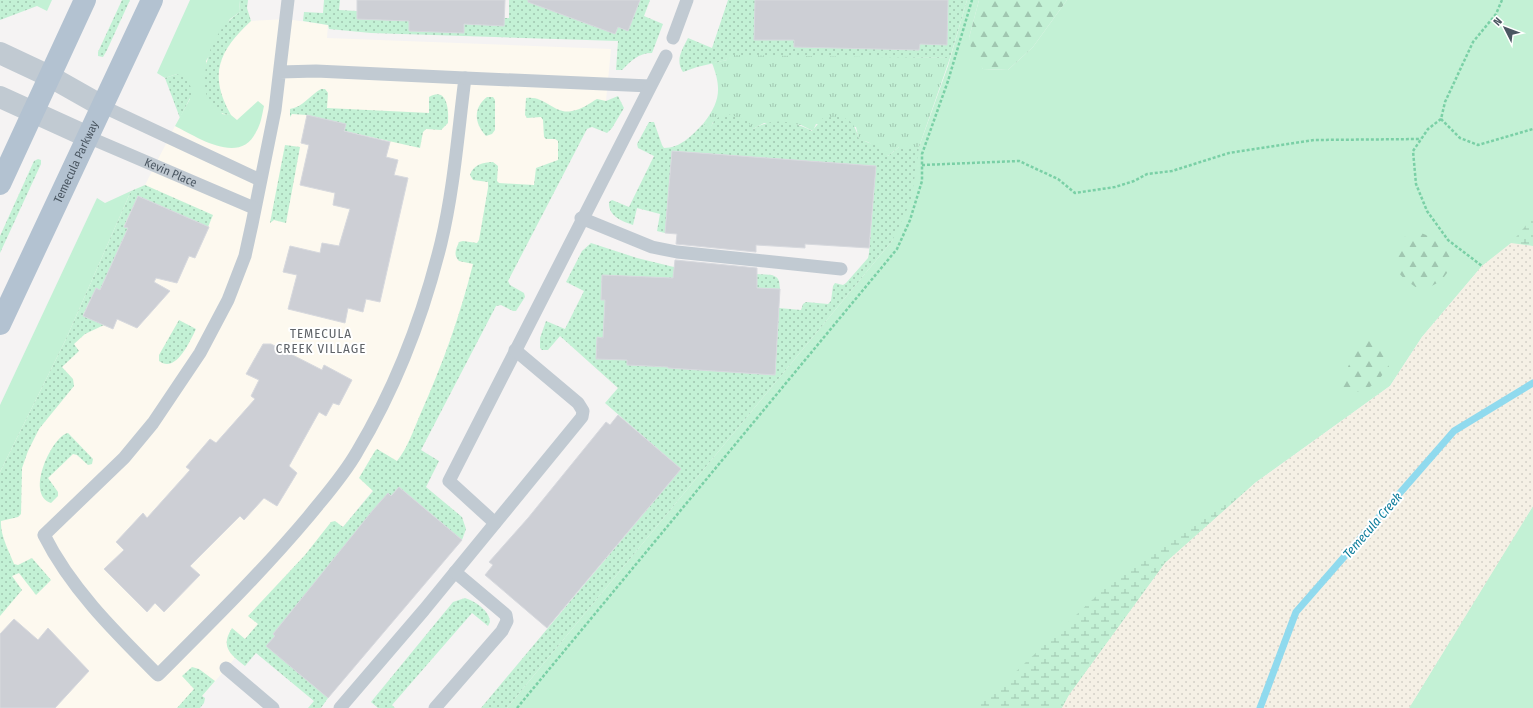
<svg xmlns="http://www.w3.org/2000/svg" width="1533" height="708" viewBox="0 0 1533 708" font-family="'Fira Sans Condensed',sans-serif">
<defs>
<pattern id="forest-firs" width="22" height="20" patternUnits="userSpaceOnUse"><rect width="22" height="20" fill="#c3f1d5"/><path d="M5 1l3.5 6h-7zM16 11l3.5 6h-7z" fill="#a0c6b0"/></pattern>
<pattern id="wetland-marsh" width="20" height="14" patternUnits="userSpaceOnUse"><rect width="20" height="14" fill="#c3f1d5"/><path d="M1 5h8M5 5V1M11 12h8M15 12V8" fill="none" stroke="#a0c6b0"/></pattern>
<pattern id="sand-dots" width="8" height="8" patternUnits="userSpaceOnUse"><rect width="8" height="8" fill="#f5f0e5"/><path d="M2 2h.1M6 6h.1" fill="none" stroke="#d4d0c7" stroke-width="1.8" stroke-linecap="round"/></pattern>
<pattern id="park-tufts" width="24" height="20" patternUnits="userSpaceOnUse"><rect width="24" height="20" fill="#c3f1d5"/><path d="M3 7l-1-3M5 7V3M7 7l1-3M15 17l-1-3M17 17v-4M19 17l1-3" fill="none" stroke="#a0c6b0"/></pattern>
<pattern id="garden-dots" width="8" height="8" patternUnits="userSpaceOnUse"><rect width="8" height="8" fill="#c3f1d5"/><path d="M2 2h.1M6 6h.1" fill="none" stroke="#a0c6b0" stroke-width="1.8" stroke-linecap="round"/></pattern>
</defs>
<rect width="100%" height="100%" fill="#f5f3f3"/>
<polygon fill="#fdf9ef" points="247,8 251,21 286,19 328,25 327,38 611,49 606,101 586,115 412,442 254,636 192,708 0,708 0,472 66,339 131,191 145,185 177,122 206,86 206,61"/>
<g fill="#c3f1d5">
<polygon points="37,0 52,0 47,11 37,6"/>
<path d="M190,0H239L240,12L230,19L206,61L222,114L231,115L237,120L258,101L264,106C262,115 261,124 256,132C240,166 197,137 175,126L190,99L177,74L165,78L157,73Z"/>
<polygon points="967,0 979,0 969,38 983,69 1008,70 1033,47 1067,0 1533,0 1533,246 1511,244 1482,266 1422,337 1390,386 1255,483 1165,563 1069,695 1062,708 507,708 892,241 919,147 948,66"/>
<polygon points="131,191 66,339 0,472 0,405 97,198 105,203"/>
<polygon points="1533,506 1533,708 1409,708 1519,528"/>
</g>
<g fill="url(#forest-firs)">
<polygon points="979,0 1067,0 1033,47 1008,70 983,69 972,53 969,38"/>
<path d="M1421,233L1439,240L1450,254V269L1441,281L1422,291C1395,274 1392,271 1400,238Z"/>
<path d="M1371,337L1384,338L1385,359L1389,367C1374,385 1370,391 1346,394L1341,386C1347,366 1354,351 1371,337Z"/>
</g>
<g fill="url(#wetland-marsh)">
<polygon points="1533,217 1533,246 1511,243"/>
<polygon points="1255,483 1165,563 1069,695 1062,708 977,708 1124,570"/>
</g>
<polygon fill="url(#sand-dots)" points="1511,243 1533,246 1533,506 1409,708 1062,708 1069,695 1165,563 1255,483 1390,386 1422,337 1482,266"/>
<path fill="url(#park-tufts)" d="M786,54L950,58L919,147H899L888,156L868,142L859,140L856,127L816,124L813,131L801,125L764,123L753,129L713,122L710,130L703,124C720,102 722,89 712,63L727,60L725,55Z"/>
<g fill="url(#garden-dots)">
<polygon points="0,0 37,0 37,6 0,20"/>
<polygon points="122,0 130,0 107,50 103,57 98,56 98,52"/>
<path d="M239,0H248L247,8L251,21C219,51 208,74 231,115C194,113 203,58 217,36C223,26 230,19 240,12Z"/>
<path d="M324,0H340L339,10L357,11V19L409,21L464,32V24L504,25V18H509V0H650L644,16L663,24L652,53C638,53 631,61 622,70H616L618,41L371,33L329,29L328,25L303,21L304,12L323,13Z"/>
<path d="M728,0H967L950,58L726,55L727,60L697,67L683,72C675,60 682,50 688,38L712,48Z"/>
<polygon points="177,74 187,79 193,92 180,118 165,78"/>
<path d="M321,89H325L328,93L327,108L429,113V97C448,86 449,112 448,123L441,130L426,129L423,132L420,148L344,131L307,115L292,114L290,117V109C303,107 310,95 321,89Z"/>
<path d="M618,96L624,108L612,128L607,133L592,127L587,129L508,281L510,285L524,293L525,297L516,311H513L501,305L496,306L421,450L439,461L426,487L462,517L466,529L462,540L399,487L391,496L388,493L273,634L275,636L267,646L328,698L321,708H308L314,701L256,653L245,666C230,654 220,647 232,628L245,639L258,624L248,616L305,555L331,522L335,521L343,527L373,491L359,478L375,451L377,449L397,461C408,447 413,431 420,415C442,366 460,316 473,264L459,261C453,255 456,249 459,242L463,241L477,243L479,240L488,188V182L473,180L470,175C473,165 483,162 493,162L498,166L497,181L499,183L534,185L536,168L558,160V141L555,139H546L544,137L543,120L541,117L527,118L525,115L526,98C545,95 555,115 572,111C581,110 590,103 597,99L606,101Z"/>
<path d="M487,97H493L495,100V130L492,134L486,136C474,123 473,108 487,97Z"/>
<path d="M728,114L747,121L753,129C774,117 792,121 812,131L823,118C845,115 853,117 859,139L880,147L888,156L899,147H919L911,201L892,241L507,708H481L681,469L605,403L618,388L560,336L548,350H542L540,348V338L546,321L565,329L584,291L566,282L582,251L591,243L637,258L682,269L772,275C780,278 779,281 780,289L673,285L662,278L602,275L601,299L605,300L603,338L597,337L596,358L627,360V365L657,366L668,359V368L705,370L716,363V371L775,375L779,308L801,310L803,304L806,302L828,304L831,301L833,286L835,283L843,285L846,283L868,258L869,253L876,166L672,151L665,233L657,231L660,214L637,208L633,225C622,221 608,216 609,202L612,200L629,207L654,156L638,148L637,144L649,122H654L662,145L664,148C681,148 692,135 703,124L710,129C714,119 718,116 728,114Z"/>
<polygon points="285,145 300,147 286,223 274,220 270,223"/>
<polygon points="38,159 41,160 41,164 0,253 0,236 34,161"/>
<path d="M145,185L213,215L208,227L138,196L124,226L128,228L100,290L96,288L83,315L104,325L85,334L74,344L79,351L62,367L73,379L74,386L39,429L28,451L22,468L21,514L18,517L1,521C0,535 9,551 14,564L18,565L32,558L51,580L36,595L19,573L12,576L22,590L0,616V472L66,339L131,191Z"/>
<path d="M179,320L196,329C190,341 176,374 159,361V355Z"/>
<path d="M68,433L93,459L92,464L88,465L77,455L73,454L48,478L58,492V496L51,503C24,494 53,435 68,433Z"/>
<path d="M465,598C475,601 490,611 490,622L488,626L472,613L392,705L395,708H378L371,702L453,602Z"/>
<polygon points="192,667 199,669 215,681 202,696 205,698 204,703 200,708 177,708 194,689 182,676"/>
</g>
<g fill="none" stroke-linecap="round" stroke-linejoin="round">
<polyline stroke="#90daee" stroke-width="7" points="1260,708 1296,612 1454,431 1533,383"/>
</g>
<g fill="#cdcfd5" stroke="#d7d9de">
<polygon points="357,0 505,0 504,26 464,24 464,33 409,31 409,21 357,19"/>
<polygon points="528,0 640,0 628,31 618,27 615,34 528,2"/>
<polygon points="755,0 948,0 947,45 920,44 919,50 794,47 794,40 754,40"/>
<polygon points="307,115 346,124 344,131 390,142 386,157 398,160 394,175 408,178 380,302 366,299 363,312 348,308 345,323 288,309 297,275 283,272 290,246 320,253 322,243 339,246 350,209 333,205 335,193 300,185 309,145 301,143"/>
<polygon points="672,151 876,166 869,248 805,244 805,248 756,245 756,252 676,244 677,234 665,233"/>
<polygon points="138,196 209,227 195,258 189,256 177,283 156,278 154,282 170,291 137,328 117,319 113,329 83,316 96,288 100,290 128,228 124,227"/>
<polygon points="675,260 757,268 757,288 780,289 775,375 668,368 668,367 627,365 627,360 596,359 597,337 603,338 605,300 601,300 602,275 673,278"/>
<polygon points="263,344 271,344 322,370 324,365 352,380 339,405 333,403 326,416 319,412 289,466 297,473 277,506 264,498 244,520 240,516 190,566 200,575 164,612 155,603 147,612 104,569 124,550 116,542 143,513 147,518 190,470 186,467 210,439 216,443 255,399 251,396 259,380 246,374"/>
<polygon points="618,415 681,469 547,628 485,575 493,565 489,562 528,518 606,422 610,425"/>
<polygon points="399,487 462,540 328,698 266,646 275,636 273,634 373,510 388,493 391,496"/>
<polygon points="14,619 38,640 48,628 89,671 55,708 0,708 0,634"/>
</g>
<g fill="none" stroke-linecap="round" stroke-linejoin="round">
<g stroke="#7ad0a6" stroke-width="2.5" stroke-dasharray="3 2" stroke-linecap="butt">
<polyline points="1502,0 1496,14 1473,42 1445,102 1441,119 1460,138 1478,145 1533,129"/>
<polyline points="1441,119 1428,129 1413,151 1416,184 1427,211 1448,240 1482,266"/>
<polyline points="922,165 1019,161 1058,179 1075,193 1115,187 1134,181 1147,174 1172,171 1229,153 1314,140 1421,139"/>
<polyline points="517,708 897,249 910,220 922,181 922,154 948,81 972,0"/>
</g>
<g stroke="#c1cad2" stroke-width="13">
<polyline points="673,38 687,0"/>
<path d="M280,72L316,71L465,78C458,132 454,189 441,243C423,316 396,387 357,452C344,475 326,495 309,516C262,572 210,623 158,675C115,632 71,589 44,535L124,458L153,423L200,353L228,300L245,256L252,224L275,110L288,0"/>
<polyline points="465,78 650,86"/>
<polyline points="102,106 260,180"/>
<path id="s1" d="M88,137L254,208"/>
<polyline points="581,218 652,247 677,252 841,269"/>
<polyline points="495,523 449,481 666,56"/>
<polyline points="226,668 273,708"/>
<polyline points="340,708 424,610 582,417 583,411 578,403 515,350"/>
<polyline points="435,708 502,631 507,621 506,615 455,572"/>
</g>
<g stroke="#c1cad2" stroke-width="22">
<polyline points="0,53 49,76 102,106"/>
<polyline points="0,97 88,137"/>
</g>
<g stroke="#b3c2d1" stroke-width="22">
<polyline points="0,184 85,0"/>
<path id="s2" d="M0,324L152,0"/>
</g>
</g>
<g text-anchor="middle" stroke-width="4" stroke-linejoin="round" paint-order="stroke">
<g font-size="12" fill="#4a5661" stroke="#fff">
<text dy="4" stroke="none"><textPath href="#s2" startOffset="179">Temecula Parkway</textPath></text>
<text dy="4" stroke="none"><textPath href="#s1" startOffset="90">Kevin Place</textPath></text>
</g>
<g font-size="13" letter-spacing="1" fill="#5f6368" stroke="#fff">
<text x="321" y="338">TEMECULA<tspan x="321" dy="15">CREEK VILLAGE</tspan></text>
</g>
<g font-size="13" font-style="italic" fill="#0c7c9b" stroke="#fff">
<text transform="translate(1372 525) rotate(-49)" y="5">Temecula Creek</text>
</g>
</g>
<g transform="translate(1505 28) rotate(312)" stroke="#ffffff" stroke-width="3" paint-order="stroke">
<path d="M0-3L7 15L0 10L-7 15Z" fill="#4a5661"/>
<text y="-6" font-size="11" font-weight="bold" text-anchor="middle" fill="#4a5661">N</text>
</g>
</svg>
